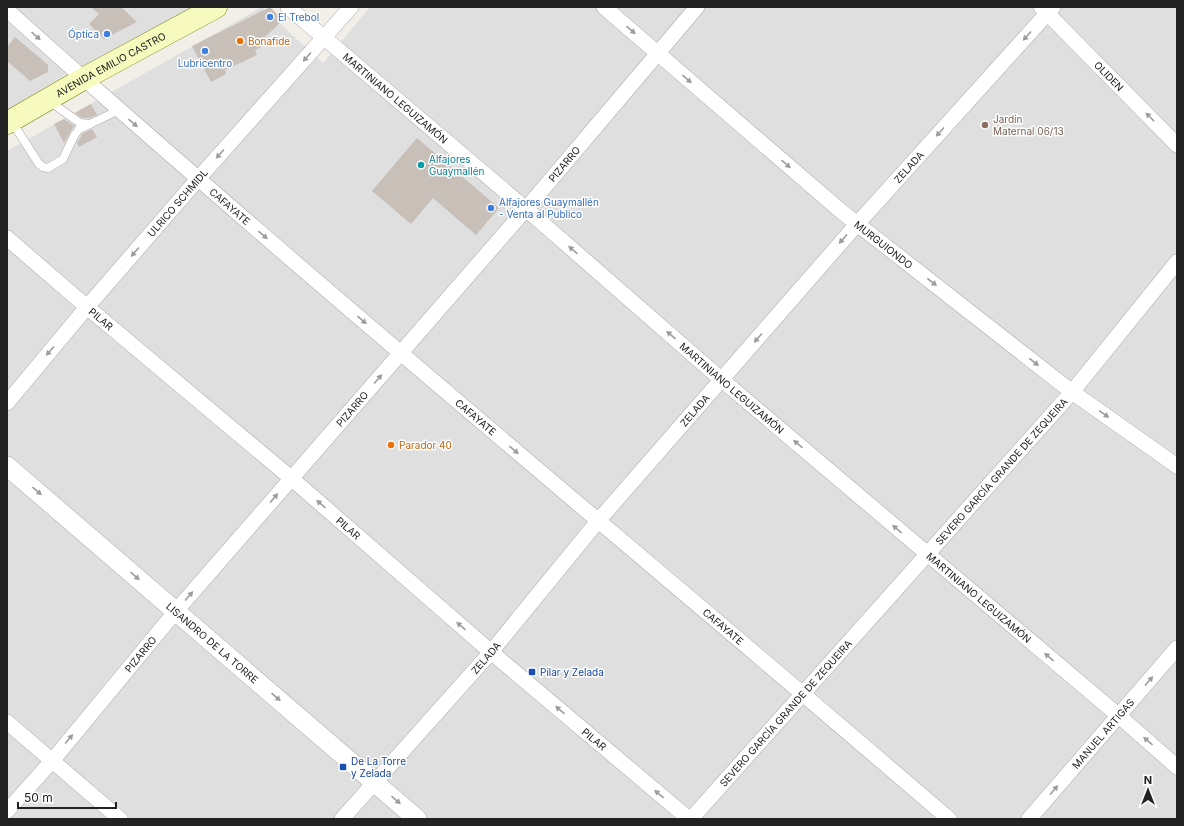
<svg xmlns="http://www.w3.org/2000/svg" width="1184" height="826" viewBox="0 0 1184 826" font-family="Inter,sans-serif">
<rect width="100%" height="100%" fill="#f2efe9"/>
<g fill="#e0dfdf">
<polygon points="16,7 196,7 86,69"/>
<polygon points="262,7 323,63 370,7 1177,7 1177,819 7,819 7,151"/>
<polygon points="7,22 66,74 7,110"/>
</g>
<g fill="#c7bfb8">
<polygon points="91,7 121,7 137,22 104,39 89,24 99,14"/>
<polygon points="270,7 283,20 264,38 267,44 255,50 257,55 225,70 226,74 211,82 192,46"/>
<polygon points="15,37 48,65 48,72 30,81 7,61 7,47"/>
<polygon points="91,104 97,115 89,118 82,118 75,113"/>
<polygon points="64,119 74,126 64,143 54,124"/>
<polygon points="92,129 97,137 79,147 77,143 83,133"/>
<polygon points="417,138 499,208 476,235 433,198 411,224 372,191"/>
</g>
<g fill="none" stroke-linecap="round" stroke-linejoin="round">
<g stroke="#a9a9a9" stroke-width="9">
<g id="service">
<polyline points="49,101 80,123 90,124 119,110"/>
<polyline points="12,122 39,164 43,167 48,168 63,159 74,136 79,129 90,124"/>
</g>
</g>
<g stroke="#a9a9a9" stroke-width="16">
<g id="minor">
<path id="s1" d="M288,7L526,209L722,380L1119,716L1177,767"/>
<path id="s2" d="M604,7L842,212L1072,392L1177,466"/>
<path id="s3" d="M1041,7L1177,145"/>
<path id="s4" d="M7,10C89,84 172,156 255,228C485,427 719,621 949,819"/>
<path id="s5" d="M7,238L87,307L291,478L491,652L689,819"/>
<path id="s6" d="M7,403L87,307L198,179L351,7"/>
<polyline points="7,722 120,819"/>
<path id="s7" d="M7,811L52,761L176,611L526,209L697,7"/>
<path id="s8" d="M342,819L491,652L598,521L858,223L1053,7"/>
<path id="s9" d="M691,819L1072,392L1177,262"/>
<path id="s10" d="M1029,819L1177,648"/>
</g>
</g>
<g stroke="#a9a9a9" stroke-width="20">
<g id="tertiary">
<path id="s11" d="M7,466L417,819"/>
</g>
</g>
<g stroke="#707d05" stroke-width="23">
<g id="secondary">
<path id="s12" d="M7,123L83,79L216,7"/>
</g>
</g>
<use href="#service" stroke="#fff" stroke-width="8"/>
<use href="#minor" stroke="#fff" stroke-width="15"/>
<use href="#tertiary" stroke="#fff" stroke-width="19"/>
<use href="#secondary" stroke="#f7fabf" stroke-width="22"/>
</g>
<defs><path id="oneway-solid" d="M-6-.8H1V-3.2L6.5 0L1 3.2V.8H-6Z"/></defs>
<g fill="#9c9c9c">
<use href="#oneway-solid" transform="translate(631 30) rotate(41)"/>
<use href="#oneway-solid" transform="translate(36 36) rotate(42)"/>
<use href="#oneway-solid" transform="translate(1027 36) rotate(132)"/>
<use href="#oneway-solid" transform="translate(307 57) rotate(132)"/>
<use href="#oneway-solid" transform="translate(687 79) rotate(41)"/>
<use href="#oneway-solid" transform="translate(1150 117) rotate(-135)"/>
<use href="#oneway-solid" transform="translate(133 123) rotate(41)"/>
<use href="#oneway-solid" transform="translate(940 132) rotate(132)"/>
<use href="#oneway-solid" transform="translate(220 154) rotate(132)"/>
<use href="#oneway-solid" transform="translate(786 164) rotate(41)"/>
<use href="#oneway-solid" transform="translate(263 235) rotate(41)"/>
<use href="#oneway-solid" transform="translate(843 239) rotate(131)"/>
<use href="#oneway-solid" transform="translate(573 250) rotate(-139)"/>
<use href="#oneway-solid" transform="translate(135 252) rotate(131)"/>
<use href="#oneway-solid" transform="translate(932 282) rotate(38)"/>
<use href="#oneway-solid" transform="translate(362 320) rotate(41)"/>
<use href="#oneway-solid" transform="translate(671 335) rotate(-139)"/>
<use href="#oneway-solid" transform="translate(758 338) rotate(131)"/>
<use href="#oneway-solid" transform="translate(50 351) rotate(130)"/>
<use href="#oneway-solid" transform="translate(1034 362) rotate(38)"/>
<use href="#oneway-solid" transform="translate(378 379) rotate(-49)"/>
<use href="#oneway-solid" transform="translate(1104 414) rotate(35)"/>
<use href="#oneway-solid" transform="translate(798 444) rotate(-140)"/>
<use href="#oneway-solid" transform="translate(514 450) rotate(40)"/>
<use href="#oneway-solid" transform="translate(37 491) rotate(41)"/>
<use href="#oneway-solid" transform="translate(274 498) rotate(-49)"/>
<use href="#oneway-solid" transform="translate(321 504) rotate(-139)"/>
<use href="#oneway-solid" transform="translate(897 529) rotate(-140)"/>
<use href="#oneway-solid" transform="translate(135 576) rotate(41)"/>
<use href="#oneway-solid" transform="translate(189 596) rotate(-49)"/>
<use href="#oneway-solid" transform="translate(461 626) rotate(-139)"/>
<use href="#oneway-solid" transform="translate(1049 657) rotate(-140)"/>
<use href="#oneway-solid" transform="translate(1149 681) rotate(-49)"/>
<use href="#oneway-solid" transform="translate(276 697) rotate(41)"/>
<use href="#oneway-solid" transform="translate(560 710) rotate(-140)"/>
<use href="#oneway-solid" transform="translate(69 739) rotate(-50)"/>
<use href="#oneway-solid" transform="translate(1148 741) rotate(-139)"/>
<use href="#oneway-solid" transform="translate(1054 790) rotate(-49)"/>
<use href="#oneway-solid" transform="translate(659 794) rotate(-140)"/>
<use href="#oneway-solid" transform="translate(396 800) rotate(41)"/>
</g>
<g fill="#3f7fe0" stroke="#fff" stroke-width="1.5">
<circle cx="270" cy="17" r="4"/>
<circle cx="107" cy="34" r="4"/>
<circle cx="205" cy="51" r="4"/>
<circle cx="491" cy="208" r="4"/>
</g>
<g fill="#e8710a" stroke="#fff" stroke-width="1.5">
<circle cx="240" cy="41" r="4"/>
<circle cx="391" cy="445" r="4"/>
</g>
<circle fill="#8d6e63" stroke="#fff" stroke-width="1.5" cx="985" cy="125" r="4"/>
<circle fill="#0f9aa8" stroke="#fff" stroke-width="1.5" cx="421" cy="165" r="4"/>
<g fill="#1a4fb4" stroke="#fff" stroke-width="1.5">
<rect x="528" y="668" width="8" height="8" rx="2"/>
<rect x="339" y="763" width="8" height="8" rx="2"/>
</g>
<g text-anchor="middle" stroke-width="3" stroke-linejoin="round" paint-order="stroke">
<g font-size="10" fill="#366cbe" stroke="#fff" text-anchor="start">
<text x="278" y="21">El Trebol</text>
<text x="99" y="38" text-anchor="end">Óptica</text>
<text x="205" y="67" text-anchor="middle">Lubricentro</text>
<text x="499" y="206">Alfajores Guaymallén<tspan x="499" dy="12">- Venta al Publico</tspan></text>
</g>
<g font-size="10" fill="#c56008" stroke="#fff" text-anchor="start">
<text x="248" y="45">Bonafide</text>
<text x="399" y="449">Parador 40</text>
</g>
<g font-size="10" fill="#222" stroke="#fff">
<text dy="4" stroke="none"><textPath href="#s12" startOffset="119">AVENIDA EMILIO CASTRO</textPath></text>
<text dy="4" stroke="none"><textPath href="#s3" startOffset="97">OLIDEN</textPath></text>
<text dy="4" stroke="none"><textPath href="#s1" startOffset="141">MARTINIANO LEGUIZAMÓN</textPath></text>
<text dy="4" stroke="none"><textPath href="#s7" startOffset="854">PIZARRO</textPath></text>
<text dy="4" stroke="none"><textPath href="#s8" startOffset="864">ZELADA</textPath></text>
<text dy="4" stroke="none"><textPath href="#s6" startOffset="263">ULRICO SCHMIDL</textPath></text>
<text dy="4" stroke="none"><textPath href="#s4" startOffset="297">CAFAYATE</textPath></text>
<text dy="4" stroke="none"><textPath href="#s2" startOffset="367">MURGUIONDO</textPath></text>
<text dy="4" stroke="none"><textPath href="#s5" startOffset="124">PILAR</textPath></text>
<text dy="4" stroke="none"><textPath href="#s1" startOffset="585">MARTINIANO LEGUIZAMÓN</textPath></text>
<text dy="4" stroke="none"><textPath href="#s7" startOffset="530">PIZARRO</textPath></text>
<text dy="4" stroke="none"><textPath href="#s8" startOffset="540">ZELADA</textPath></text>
<text dy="4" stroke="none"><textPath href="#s4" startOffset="621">CAFAYATE</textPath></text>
<text dy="4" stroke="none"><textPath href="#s9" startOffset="466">SEVERO GARCÍA GRANDE DE ZEQUEIRA</textPath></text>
<text dy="4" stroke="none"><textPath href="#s5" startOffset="448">PILAR</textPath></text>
<text dy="4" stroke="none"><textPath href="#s1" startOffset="909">MARTINIANO LEGUIZAMÓN</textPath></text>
<text dy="4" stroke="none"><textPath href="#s4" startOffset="945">CAFAYATE</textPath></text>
<text dy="4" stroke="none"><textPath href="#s11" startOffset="271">LISANDRO DE LA TORRE</textPath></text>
<text dy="4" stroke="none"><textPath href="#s7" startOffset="206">PIZARRO</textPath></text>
<text dy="4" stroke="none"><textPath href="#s8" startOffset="216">ZELADA</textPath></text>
<text dy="4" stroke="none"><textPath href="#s9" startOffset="142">SEVERO GARCÍA GRANDE DE ZEQUEIRA</textPath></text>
<text dy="4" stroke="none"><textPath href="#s10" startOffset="113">MANUEL ARTIGAS</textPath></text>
<text dy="4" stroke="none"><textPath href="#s5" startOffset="772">PILAR</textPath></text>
</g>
<g font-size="10" fill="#785e54" stroke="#fff" text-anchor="start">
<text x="993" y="123">Jardín<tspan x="993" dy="12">Maternal 06/13</tspan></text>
</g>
<g font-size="10" fill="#0d838f" stroke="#fff" text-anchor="start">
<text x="429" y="163">Alfajores<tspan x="429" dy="12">Guaymallén</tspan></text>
</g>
<g font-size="10" fill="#164399" stroke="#fff" text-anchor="start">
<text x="540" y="676">Pilar y Zelada</text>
<text x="351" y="765">De La Torre<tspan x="351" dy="12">y Zelada</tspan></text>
</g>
</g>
<rect width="1184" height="826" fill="none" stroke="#222222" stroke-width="16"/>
<g transform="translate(1148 790)" stroke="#ffffff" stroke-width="3" paint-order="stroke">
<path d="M0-3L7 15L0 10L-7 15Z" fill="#222222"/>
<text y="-6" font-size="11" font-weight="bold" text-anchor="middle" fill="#222222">N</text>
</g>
<path d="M18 802v6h98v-6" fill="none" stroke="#222222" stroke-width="2"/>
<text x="24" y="802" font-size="12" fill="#222222" stroke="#ffffff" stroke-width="3" paint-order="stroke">50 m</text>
</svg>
